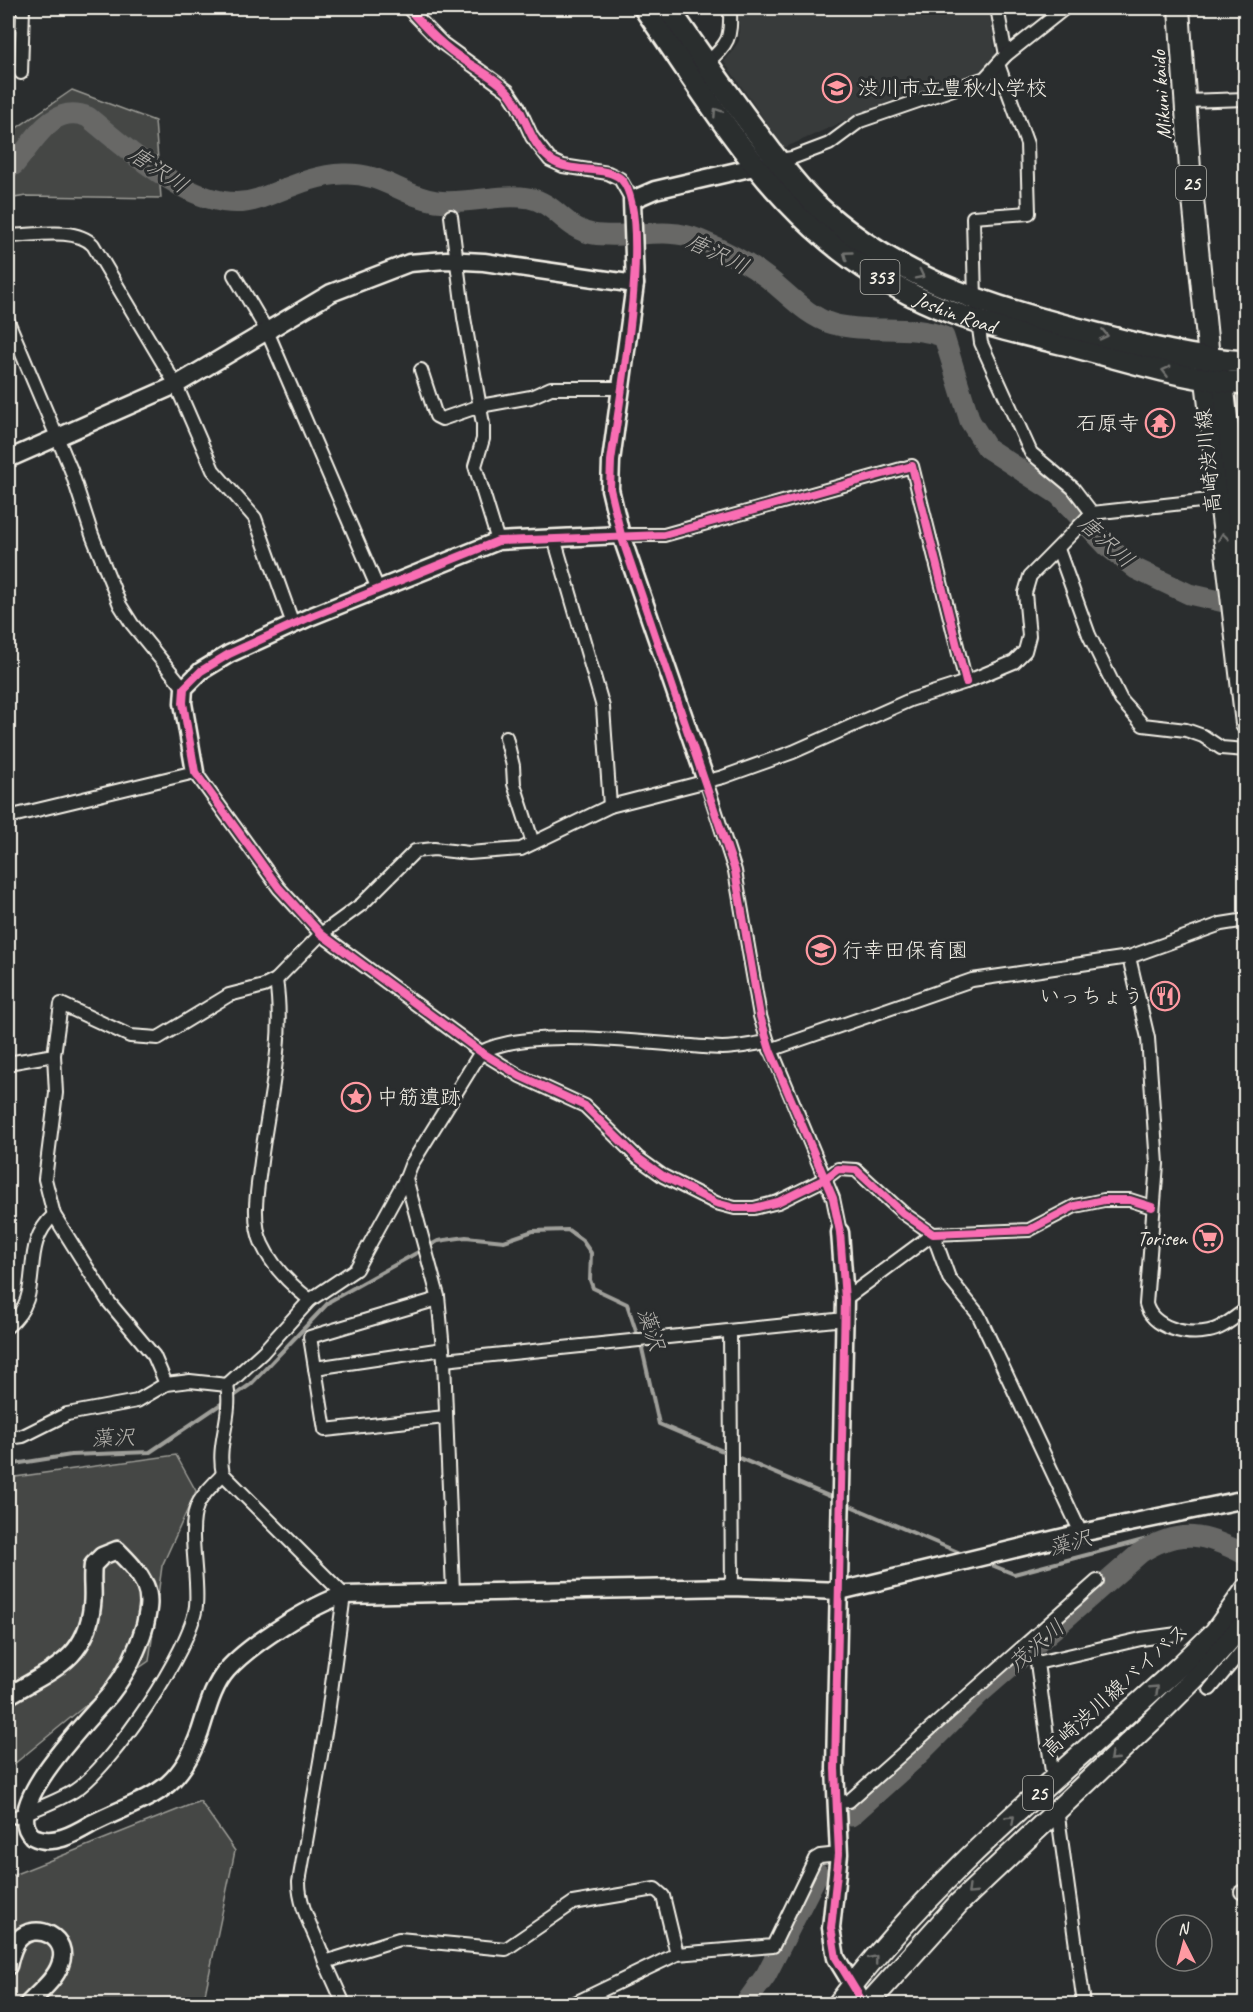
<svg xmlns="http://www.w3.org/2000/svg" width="1253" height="2012" viewBox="0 0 1253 2012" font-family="Caveat,'Klee One',sans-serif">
<rect width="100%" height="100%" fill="#2a2d2e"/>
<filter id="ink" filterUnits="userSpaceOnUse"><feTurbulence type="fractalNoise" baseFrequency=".0167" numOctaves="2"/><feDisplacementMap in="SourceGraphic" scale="12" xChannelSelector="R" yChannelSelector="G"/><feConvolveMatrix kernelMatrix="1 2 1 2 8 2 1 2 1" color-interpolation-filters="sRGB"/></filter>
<g filter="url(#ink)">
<polygon fill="#373a3a" points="739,8 989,8 996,56 976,74 888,102 784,148 724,62 739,41"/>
<g fill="#444645" stroke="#9c9c96" stroke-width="1.5">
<polygon points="72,90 155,121 161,198 26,196 8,199 8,134"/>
<polygon points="176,1455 196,1491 162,1566 149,1661 91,1701 8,1769 8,1478"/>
<polygon points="200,1801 235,1851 203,2004 8,2004 8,1877"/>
</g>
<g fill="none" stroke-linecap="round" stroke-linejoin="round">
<g stroke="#9f9f9a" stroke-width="4">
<polyline points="641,1344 659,1424 836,1499"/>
<polyline points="231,1398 251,1384 330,1301 438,1241 466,1237 504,1241 533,1231 568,1230 582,1240 591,1253 590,1280 593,1288 627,1304 638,1337"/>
<polyline points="8,1465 71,1455 150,1452 224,1402"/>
<polyline points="846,1504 965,1555"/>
<polyline points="984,1562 1014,1574 1151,1538 1159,1542"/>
</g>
<g stroke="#676866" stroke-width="21">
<path d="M8,167L14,165C34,142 52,102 88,117C129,150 201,219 258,199C286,189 313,175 343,174C381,172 402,196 436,201C467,205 498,193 529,198C556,203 565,229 593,234C628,240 666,225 700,240C724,250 748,263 769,279C789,295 808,317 833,324C869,334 911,323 944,337L970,421L987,448L1059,495L1107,546L1136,569L1189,594L1246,607"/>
<path d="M851,1816L912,1761L979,1694L1140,1553C1180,1527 1206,1534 1246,1555"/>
<polyline points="745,2004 766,1975 818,1873"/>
</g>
<g stroke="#f4f1e8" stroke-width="16">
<g id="minor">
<polyline points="408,8 442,43 508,91 518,106 532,137 550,160 563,166 608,173 620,179 632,200"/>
<polyline points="997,8 1006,55"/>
<path d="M706,64C729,42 731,40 730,8"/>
<polyline points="998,64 1027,144 1029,213 973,217 975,300 981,343 1031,453 1073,488 1092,513"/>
<polyline points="21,73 23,8"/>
<polyline points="1186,101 1246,99"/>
<polyline points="774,161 792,158 829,144 860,121 985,78 1006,55 1065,8"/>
<polyline points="451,216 464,318 483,424 483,439 475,466 498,541"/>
<path d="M8,236C32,236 75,226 93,245L176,385L213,470L255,518L293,624"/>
<polyline points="234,275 267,331 378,589"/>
<polyline points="8,321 71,470 92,535 120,605 132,624 184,688"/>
<polyline points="421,370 436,416 442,419 480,406 531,397 551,388 622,388"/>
<polyline points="621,535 664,535 912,466 966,682"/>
<polyline points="554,538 603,707 610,806"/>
<polyline points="1058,549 1089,635 1121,700 1143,725 1186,730 1203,736 1221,748 1246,750"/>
<polyline points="506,737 513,766 514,784 533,843"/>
<polyline points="706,781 735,871 760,1016 768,1042 833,1198 840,1232"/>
<polyline points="8,817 195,772 279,888 321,934 481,1052 520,1076 585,1106 638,1158 663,1176 716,1203 735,1208 754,1208 778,1202 825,1179 838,1169 856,1170 903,1213 933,1234 1029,1230 1075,1206 1104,1200 1130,1200 1152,1207"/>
<path d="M1129,957L1148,1038L1157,1164L1146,1304C1152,1328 1187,1336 1209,1331C1223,1329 1234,1317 1246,1310"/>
<path d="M276,980C285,1037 270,1096 262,1153C259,1182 250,1217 262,1244C272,1266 291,1285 310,1300"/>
<polyline points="770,1050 972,980 1129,957 1221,924 1246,920"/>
<polyline points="54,1055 56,1093 45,1179 54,1215 108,1301 154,1356 166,1384"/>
<polyline points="8,1063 54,1055 61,1004 130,1036 158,1038 229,995 264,986 276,980 321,934 362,904 415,851 434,849 469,853 521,849 610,806 723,777 793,752 910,700 966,682 1014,662 1025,651 1029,636 1025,593 1030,576 1092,513 1219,499"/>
<polyline points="438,1299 310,1337 325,1430 445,1417"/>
<polyline points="845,1299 933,1234 949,1278 978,1314 1081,1533"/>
<path d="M8,1326C48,1294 16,1249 54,1215"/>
<polyline points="730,1332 732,1587"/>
<polyline points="444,1360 845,1319"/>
<polyline points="315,1368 443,1349"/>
<polyline points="227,1385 263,1352 310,1300 356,1269 406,1178"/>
<path d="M8,1438L23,1436L67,1414L137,1401L166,1384L190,1381L227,1385C233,1417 216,1443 223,1474L344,1595L327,1721L299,1882C299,1910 317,1935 325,1962L399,1939L506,1949L573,1903L655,1889L663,1896L677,1954"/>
<path d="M453,1592L444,1360L438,1296L406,1178L411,1165L481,1052C536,1024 658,1046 722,1048C737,1048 753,1044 768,1042"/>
<polyline points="1210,1689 1246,1646"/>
<polyline points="1053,1779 1037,1663 1141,1639 1177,1634"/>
<polyline points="836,1802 849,1801 1097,1581"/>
<polyline points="1057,1809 1084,2004"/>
<path d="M16,1817C35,1809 56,1802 74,1791C111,1768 191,1649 196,1606C199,1576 187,1531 197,1506C202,1494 214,1484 223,1474"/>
<polyline points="1241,1892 1246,1892"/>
<polyline points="325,1962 344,2004"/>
<polyline points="573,2004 677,1954 773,1946 815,1859 820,1856 839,1854"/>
</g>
</g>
<g stroke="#f4f1e8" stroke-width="21">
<g id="tertiary">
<polyline points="8,459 176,385 331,293 409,263 446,260 484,262 635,284"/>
<polyline points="195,772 183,703 184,688 201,671 229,654 312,616 498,541 621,535"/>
<polyline points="706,781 621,535 610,489 611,461 635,284 632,200 655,190 754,167"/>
<polyline points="840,1232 845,1299 835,1769 839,1854 831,1928 836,1958 864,2004"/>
<path d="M8,1696C50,1670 86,1661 92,1606C94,1593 91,1579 93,1565L102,1556L117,1550C128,1561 138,1571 145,1585C151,1599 148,1611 145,1625C138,1650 127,1672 111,1693C90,1719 0,1806 32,1836C52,1847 74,1834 91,1824C146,1796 177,1797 200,1732C207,1711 212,1687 227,1670C249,1645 313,1604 344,1595L732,1587L840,1591L1081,1533L1246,1499"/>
<path d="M8,1966C10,1958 12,1947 18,1940C36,1920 71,1938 60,1965C55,1980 38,1993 28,2004"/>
</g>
</g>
<g stroke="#f4f1e8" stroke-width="24">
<g id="primary">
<polyline points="1179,8 1190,169 1209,358 1206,380 1246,724"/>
<polyline points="1215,368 1223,382 1246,584"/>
<path d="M838,2004C935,1874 1063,1773 1182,1664L1215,1632L1246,1589"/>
<polyline points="868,2004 959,1903 1155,1718 1203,1670 1246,1621"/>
</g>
</g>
<g stroke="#f4f1e8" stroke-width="26">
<g id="trunk">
<path id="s1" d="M645,8C730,131 792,246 938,307C982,325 1027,335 1073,346C1130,361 1187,380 1246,383"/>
<path d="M668,8C697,50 726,92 757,133C775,157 793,183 814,203C891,274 978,304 1077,329C1132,343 1189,359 1246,362"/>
</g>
</g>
<use href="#minor" stroke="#2a2d2e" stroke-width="12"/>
<use href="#tertiary" stroke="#2a2d2e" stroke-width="16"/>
<use href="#primary" stroke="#2a2d2e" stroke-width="20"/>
<use href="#trunk" stroke="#2a2d2e" stroke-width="21"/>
<g stroke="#2a2d2e" stroke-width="11">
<g id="cycleway">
<path d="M408,8C424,27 442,46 464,60C479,70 496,78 508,92C526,112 528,143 551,160C570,174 606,165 621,179C655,214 618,409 611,461L610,489L621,535L735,871L760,1016L770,1050L833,1198L840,1232L845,1299L835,1769L839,1854L831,1928L836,1958L864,2004"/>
<polyline points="966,682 912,466 664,535 498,541 312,616 229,654 201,671 184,688 183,703 195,772 279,888 321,934 481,1052 520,1076 585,1106 638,1158 663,1176 716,1203 735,1208 754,1208 778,1202 825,1179 838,1169 856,1170 903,1213 933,1234 1029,1230 1075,1206 1104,1200 1130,1200 1152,1207"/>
</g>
</g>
<use href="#cycleway" stroke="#f96db3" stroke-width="8"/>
</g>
<defs><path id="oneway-chevron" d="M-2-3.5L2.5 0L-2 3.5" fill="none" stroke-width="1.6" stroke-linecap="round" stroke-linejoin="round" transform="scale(1.5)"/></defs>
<g stroke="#71726f">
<use href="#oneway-chevron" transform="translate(717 112) rotate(-124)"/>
<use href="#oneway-chevron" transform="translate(847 255) rotate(-144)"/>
<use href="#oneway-chevron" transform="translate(920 275) rotate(27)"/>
<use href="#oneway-chevron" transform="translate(1104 335) rotate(13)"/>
<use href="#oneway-chevron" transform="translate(1166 371) rotate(-166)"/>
<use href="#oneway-chevron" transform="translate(1223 537) rotate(-97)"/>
<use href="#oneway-chevron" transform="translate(1155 1689) rotate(-43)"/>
<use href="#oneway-chevron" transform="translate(1113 1757) rotate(137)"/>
<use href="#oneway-chevron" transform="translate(1011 1819) rotate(-43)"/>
<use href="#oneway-chevron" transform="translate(971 1891) rotate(136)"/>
<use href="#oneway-chevron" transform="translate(874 1959) rotate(-51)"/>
</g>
</g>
<defs>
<g id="school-ring" transform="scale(1.5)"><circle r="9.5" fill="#2a2d2e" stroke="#ff9aa2" stroke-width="1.5"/><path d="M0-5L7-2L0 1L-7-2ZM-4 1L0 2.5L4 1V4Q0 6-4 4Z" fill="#ff9aa2"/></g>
<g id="temple-ring" transform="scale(1.5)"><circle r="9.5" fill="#2a2d2e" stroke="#ff9aa2" stroke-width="1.5"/><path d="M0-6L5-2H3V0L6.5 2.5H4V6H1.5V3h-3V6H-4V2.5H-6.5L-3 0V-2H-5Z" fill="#ff9aa2"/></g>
<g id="restaurant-ring" transform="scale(1.5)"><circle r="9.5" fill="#2a2d2e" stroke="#ff9aa2" stroke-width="1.5"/><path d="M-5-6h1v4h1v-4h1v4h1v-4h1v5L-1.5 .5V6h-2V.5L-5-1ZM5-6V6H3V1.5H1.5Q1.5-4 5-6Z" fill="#ff9aa2"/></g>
<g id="sight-ring" transform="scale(1.5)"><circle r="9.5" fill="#2a2d2e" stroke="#ff9aa2" stroke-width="1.5"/><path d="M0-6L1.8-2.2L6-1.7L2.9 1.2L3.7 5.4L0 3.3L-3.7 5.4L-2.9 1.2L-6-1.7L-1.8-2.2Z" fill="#ff9aa2"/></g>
<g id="supermarket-ring" transform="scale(1.5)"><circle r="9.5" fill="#2a2d2e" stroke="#ff9aa2" stroke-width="1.5"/><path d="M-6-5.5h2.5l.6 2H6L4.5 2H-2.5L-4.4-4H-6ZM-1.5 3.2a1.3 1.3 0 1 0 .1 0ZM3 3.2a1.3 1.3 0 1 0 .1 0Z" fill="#ff9aa2"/></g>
</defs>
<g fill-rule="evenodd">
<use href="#school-ring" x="837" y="88"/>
<use href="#temple-ring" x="1160" y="423"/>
<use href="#school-ring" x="821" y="950"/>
<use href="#restaurant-ring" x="1165" y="996"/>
<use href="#sight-ring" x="356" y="1097"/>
<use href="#supermarket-ring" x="1208" y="1238"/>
</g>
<g text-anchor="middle" stroke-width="6" stroke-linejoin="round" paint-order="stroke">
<g fill="#2a2d2e" stroke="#b7b6b0" stroke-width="1.5">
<rect x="1176" y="166" width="30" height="34" rx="4.5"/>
<rect x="860.5" y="260" width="39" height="34" rx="4.5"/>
<rect x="1023" y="1776" width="30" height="34" rx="4.5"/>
</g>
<g font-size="20" font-weight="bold" fill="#f4f1e8">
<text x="1191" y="190">25</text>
<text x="880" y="284">353</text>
<text x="1038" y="1800">25</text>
</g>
<g font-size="21" fill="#f4f1e8" stroke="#2a2d2e" text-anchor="start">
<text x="858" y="95">渋川市立豊秋小学校</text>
<text x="1139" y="430" text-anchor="end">石原寺</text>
<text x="842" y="957">行幸田保育園</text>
<text x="1144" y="1003" text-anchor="end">いっちょう</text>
<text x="377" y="1104">中筋遺跡</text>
<text x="1187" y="1245" text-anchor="end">Torisen</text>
</g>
<g font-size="21" fill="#f4f1e8" stroke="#2a2d2e">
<text transform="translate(1161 95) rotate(-94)" y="7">Mikuni kaido</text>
<text dy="7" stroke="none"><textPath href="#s1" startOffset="444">Joshin Road</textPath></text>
<text transform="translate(1208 461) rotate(-96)" y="7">高崎渋川線</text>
<text transform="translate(1115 1690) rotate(-42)" y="7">高崎渋川線バイパス</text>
</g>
<g font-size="22" font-style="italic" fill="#b5b3ae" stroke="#2a2d2e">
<text transform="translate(159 169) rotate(34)" y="8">唐沢川</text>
<text transform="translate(718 253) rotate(26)" y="8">唐沢川</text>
<text transform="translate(1107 541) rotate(42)" y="8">唐沢川</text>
<text transform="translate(652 1329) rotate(72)" y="8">藻沢</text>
<text transform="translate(113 1437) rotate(-2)" y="8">藻沢</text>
<text transform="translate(1070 1542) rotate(-15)" y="8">藻沢</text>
<text transform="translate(1036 1645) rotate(-41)" y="8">茂沢川</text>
</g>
</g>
<rect width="1253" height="2012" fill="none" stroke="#2a2d2e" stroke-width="30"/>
<rect x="15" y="15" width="1223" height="1982" fill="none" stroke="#f4f1e8" stroke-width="2" filter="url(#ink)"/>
<g transform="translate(1184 1943) rotate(354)"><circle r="28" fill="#2a2d2e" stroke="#7b7b78" stroke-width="1.5"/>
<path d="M0-4.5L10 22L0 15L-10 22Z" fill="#ff9aa2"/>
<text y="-9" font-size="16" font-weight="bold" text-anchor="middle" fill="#f4f1e8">N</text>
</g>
</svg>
